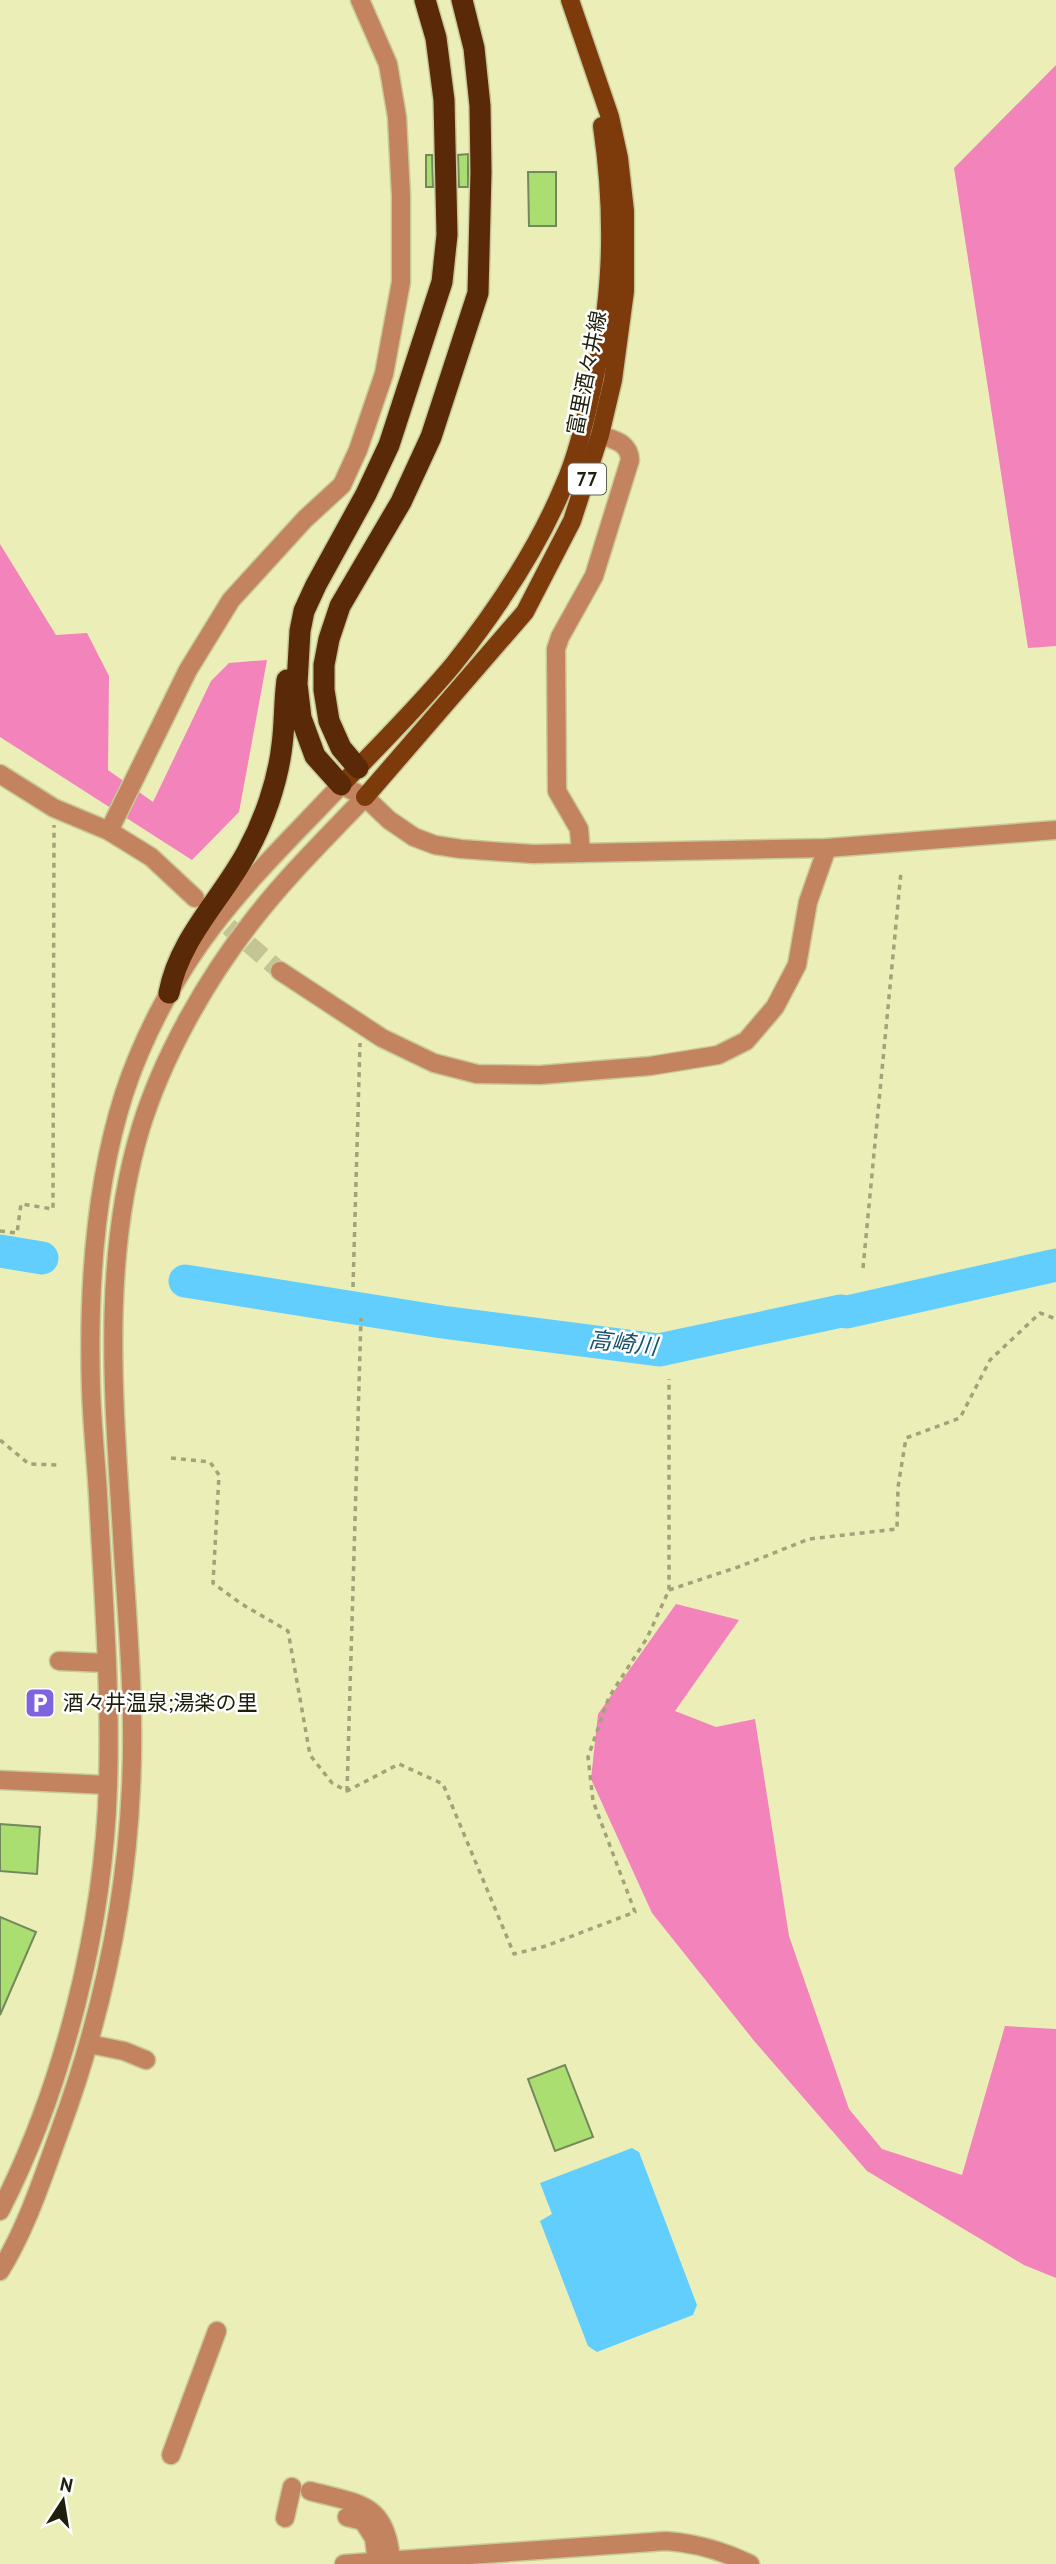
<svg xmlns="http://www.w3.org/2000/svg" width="1056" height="2564" viewBox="0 0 1056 2564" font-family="'PT Sans','Noto Sans JP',sans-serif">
<rect width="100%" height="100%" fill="#eceeb8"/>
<g fill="#f283bb">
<polygon points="1056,65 1056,646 1028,648 954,168"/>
<polygon points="0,544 56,635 87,633 109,676 108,770 153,802 211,681 229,663 267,660 239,812 192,860 0,737"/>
<polygon points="676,1604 739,1620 675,1711 716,1727 755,1719 789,1936 849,2109 882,2149 962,2175 1005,2026 1056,2029 1056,2278 1024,2265 867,2171 755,2042 652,1913 591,1779 598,1714"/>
</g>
<polygon fill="#62cefd" points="632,2148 639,2152 697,2305 693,2315 597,2352 588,2346 540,2221 552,2214 540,2183"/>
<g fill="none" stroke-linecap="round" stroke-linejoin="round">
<g stroke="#62cefd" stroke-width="33">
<polyline points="0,1251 42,1258"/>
<polyline points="185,1281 442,1322 659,1350 841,1311 847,1312 1056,1265"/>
</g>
</g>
<g fill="#abde71" stroke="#73895c" stroke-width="2">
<polygon points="468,154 468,187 459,187 458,155"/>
<polygon points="426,155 432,155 433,187 426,187"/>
<polygon points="528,172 556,172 556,226 529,226"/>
<polygon points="0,1824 40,1827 37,1874 0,1871"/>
<polygon points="0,1917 36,1932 0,2015"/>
<polygon points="565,2065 593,2137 555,2151 528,2079"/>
</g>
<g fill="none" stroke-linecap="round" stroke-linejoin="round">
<polyline stroke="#c3c595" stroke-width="18" stroke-dasharray="18 9" stroke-linecap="butt" points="208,909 280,971"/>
<g stroke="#c7c999" stroke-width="21">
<g id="minor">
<polyline points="0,774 54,808 109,831 151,857 195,898"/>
<polyline points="109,831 188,670 231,600 305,519 342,485 358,450 384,374 401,282 401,196 397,117 388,64 360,0"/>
<path d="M581,853L579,829L557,791L556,649L560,637L594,576L630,460C629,442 614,440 600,435"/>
<polyline points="280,971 382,1038 434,1063 477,1074 540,1075 650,1066 718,1055 746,1041 775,1007 797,965 808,902 827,848"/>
<polyline points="59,1661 106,1663"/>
<polyline points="0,1780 108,1785"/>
<polyline points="89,2044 124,2051 146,2060"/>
<path d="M0,2211C64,2086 104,1924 108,1785C111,1689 103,1591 98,1495C96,1460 92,1424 91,1389C88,1291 94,1188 124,1094C143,1036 176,974 213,926C251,876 298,831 341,785L365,797L389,820L414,837L435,845L461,849L533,854L827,848L1056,830"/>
<path d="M0,2271C26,2229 42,2180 59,2133C100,2022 126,1906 131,1787C135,1709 128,1629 123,1551C115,1410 99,1265 141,1127C163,1056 207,978 253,920C287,876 327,837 365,797"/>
<polyline points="171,2455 217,2331"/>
<path d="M310,2491C359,2504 386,2502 391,2560"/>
<polyline points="347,2517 363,2521 374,2538 377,2562"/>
<polyline points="285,2518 292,2487"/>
<path d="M344,2564L666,2541C695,2543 723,2551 750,2564"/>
</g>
</g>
<g stroke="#c7c999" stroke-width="21">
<g id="major">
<path d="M341,785C379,746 418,707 453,665C495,612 538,548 564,485C576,458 583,428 590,399C612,305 616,222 602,126"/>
<polyline points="365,797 525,612 572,521 600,435 613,380 625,291 625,211 619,158 610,117 570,0"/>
</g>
</g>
<g stroke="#c7c999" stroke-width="24">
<g id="highway">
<polyline points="358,768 341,748 329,721 324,690 324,665 329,639 340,606 401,502 431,437 478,293 481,172 480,106 474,48 462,0"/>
<polyline points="341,785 315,756 301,718 297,684 300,631 304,611 316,585 366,494 389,445 442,282 447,235 444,100 436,38 425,0"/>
<path d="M169,993C179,939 221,900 247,852C264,821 278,781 282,745C285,723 284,702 287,680"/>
</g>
</g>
<g stroke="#a1a379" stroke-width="3.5" stroke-dasharray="5 5" stroke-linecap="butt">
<polyline points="0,1231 17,1233 21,1204 53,1209 54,825"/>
<polyline points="863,1268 901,872"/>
<polyline points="353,1287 360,1043"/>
<polyline points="0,1440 29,1464 58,1465"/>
<polyline points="171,1458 210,1462 219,1475 213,1583 240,1603 288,1631 310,1755 332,1783 347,1791 399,1764 443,1784 514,1954 546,1946 635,1912 593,1801 588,1757 609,1697 647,1638 669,1590 669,1379"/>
<polyline points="669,1590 741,1566 809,1539 897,1529 898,1487 906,1438 960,1418 990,1360 1040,1313 1056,1319"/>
<polyline points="347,1791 361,1318"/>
</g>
<use href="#minor" stroke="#c4835f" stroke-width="18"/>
<use href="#major" stroke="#7d3b0c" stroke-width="18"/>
<use href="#highway" stroke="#5a2907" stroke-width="21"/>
</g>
<defs>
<g id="parking-square" transform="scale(1.575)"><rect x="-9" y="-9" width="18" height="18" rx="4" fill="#7f64df" stroke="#fff"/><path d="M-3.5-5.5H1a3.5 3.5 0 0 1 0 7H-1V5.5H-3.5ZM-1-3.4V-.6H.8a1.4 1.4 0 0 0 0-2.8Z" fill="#fff"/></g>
</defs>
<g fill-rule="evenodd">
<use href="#parking-square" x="40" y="1703"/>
</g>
<g text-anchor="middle" stroke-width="5" stroke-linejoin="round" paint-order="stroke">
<rect fill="#fff" stroke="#626354" stroke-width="2" x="568" y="463.5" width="38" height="31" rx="5"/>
<g font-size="19" font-weight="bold" fill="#1f200b">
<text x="587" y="486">77</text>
</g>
<g font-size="21" fill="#1f200b" stroke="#fff">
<text transform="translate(587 373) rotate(-79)" y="7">富里酒々井線</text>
</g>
<g font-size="21" fill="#1f200b" stroke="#fff" text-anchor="start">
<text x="63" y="1710">酒々井温泉;湯楽の里</text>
</g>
<g font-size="23" font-style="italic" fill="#17536b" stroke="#fff">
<text transform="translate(623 1343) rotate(6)" y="8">高崎川</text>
</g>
</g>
<g transform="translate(63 2501) rotate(12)" stroke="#ffffff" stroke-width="5" paint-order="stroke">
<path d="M0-5L12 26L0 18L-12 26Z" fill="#1f200b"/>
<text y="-10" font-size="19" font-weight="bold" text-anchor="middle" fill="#1f200b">N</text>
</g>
</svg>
